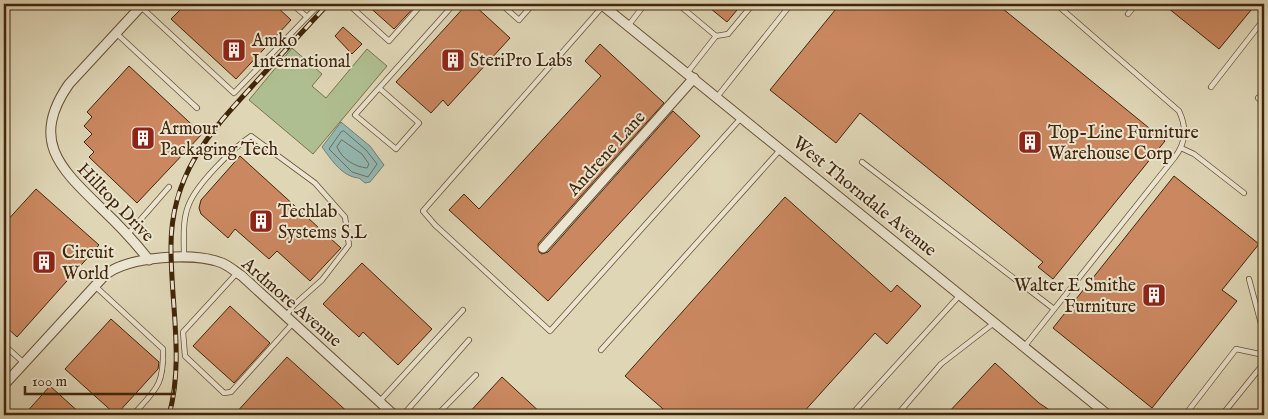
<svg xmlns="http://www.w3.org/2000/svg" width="1268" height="419" viewBox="0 0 1268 419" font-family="'IM FELL English',serif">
<rect width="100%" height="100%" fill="#dfd6b6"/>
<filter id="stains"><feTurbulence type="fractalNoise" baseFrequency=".004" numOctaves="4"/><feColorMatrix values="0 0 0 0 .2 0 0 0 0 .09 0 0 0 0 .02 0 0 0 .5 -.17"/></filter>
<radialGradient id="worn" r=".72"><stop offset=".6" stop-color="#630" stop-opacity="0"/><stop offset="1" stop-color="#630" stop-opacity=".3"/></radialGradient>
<polygon fill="#afbe90" stroke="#78724d" points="292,48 322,74 312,86 326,98 367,49 387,66 313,154 249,100"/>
<path fill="#94b8b2" stroke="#737e6f" d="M341,122L370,146L384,165L370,182L365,183L359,178C342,177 331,159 322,147Z"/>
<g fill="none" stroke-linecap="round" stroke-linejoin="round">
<g stroke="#6b6f5e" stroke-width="1">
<polygon points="344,131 366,150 377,164 368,177 352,172 329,149 341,132"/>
<path d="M342,140L362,154L369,164L367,168C355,167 342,159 337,147Z"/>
</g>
</g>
<g fill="#cb8860" stroke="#42260a">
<polygon points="186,4 274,4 291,20 236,79 171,19"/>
<polygon points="366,4 417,4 394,29"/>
<polygon points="467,4 473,4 510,38 448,106 443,100 431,113 396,82"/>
<polygon points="705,4 742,4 727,22"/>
<polygon points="840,4 997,4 1165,141 1053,279 1038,267 1043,262 860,113 836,143 770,90"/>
<polygon points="1163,4 1256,4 1219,49"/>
<polygon points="343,27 362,44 352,54 335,36"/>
<polygon points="600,44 664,103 538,244 539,252 542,254 548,252 673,111 700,136 548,301 449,210 464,194 479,209 601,76 585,61"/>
<polygon points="129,66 202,134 137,203 89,157 94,152 84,142 92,134 84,126 92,117 87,112"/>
<polygon points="240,156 341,248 310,281 277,251 269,259 235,229 228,238 201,214 199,208 201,200"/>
<polygon points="1174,176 1259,244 1222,290 1237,301 1152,408 1053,328"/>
<polygon points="36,189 99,245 17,337 4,325 4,224"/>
<polygon points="785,197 891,292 897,285 921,306 887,344 875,333 801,415 670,415 625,376"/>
<polygon points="362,263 432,329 398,365 363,332 359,337 323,304"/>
<polygon points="230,306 270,343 234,383 193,346"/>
<polygon points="111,319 159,362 158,369 116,415 65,369"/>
<polygon points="287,357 351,415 234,415"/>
<polygon points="995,363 1039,403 1057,415 946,415"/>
<polygon points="502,377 543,415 467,415"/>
<polygon points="50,386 82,415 24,415"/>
</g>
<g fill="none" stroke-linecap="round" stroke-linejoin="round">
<g stroke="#695235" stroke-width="6">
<g id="service">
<polyline points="292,4 307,17 320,4"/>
<polyline points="348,4 389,41 422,4"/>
<polyline points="501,4 519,20 533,4"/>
<polyline points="679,5 716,36"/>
<polyline points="603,6 423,211 435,225 550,331 741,118"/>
<polyline points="141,7 234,93 307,17"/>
<polyline points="1128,14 1136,4"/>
<polyline points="628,26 645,4"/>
<polyline points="116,33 197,108"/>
<polyline points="687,73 716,36 728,34 753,4"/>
<polyline points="1211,87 1264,19"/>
<polyline points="379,88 419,123 396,149 355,115 454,4"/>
<polyline points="717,97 791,4"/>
<polyline points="1258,98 1264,103"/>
<polyline points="1181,148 1194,154 1244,193"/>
<polyline points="862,162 1054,309"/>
<polyline points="128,234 169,187"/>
<path d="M184,258C184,240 182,220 189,204C197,184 233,148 251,136L315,183L345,217L349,245L322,280L294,305L286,316"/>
<polyline points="237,273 183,332 185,356 224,393 231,392 293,323"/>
<polyline points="1249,279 1264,335"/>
<path d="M95,286L163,349C164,386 156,389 133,415"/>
<polyline points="4,345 24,363"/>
<path d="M1024,347L1175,157C1186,142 1187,128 1179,111L1056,4"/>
<polyline points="601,350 780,150"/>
<polyline points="379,402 463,310"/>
<polyline points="403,415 469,340"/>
<polyline points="437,415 476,375"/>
<polyline points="851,415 960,295"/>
<polyline points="897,415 941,364 994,323"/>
<polyline points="1185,415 1236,349 1264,355"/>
<polyline points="1222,415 1264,363"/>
</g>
</g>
<g stroke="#695235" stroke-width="11">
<g id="minor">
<path d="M143,4L69,84C29,141 61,169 102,209C119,225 134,241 149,260"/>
<polyline points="601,4 1108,415"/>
<polyline points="543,248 694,78"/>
<path d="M4,385L105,275C129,256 194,252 222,263C229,266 236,272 242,276L394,415"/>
</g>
</g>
<use href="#service" stroke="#eae4d0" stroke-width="4.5"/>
<use href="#minor" stroke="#eae4d0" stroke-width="9"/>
<g stroke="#42260a" stroke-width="5">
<path id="rail" d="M169,415C184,362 171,304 171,249C170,175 209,133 256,82C280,56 304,30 328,4"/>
</g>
<use href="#rail" stroke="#eae4d0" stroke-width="3" stroke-dasharray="9" stroke-linecap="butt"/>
</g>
<defs>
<g id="building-square" transform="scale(1.25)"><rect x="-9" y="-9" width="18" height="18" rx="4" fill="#8f2418" stroke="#eae4d0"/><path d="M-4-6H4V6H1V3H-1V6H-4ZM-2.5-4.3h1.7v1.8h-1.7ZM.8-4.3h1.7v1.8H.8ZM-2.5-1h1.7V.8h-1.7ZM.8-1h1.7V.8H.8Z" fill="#fff"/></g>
</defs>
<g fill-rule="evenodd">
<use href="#building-square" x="234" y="50"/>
<use href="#building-square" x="453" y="60"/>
<use href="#building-square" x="143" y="138"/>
<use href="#building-square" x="1030" y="142"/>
<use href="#building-square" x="261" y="221"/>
<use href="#building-square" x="44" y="262"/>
<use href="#building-square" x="1154" y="295"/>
</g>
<g text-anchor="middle" stroke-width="4" stroke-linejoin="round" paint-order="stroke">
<g font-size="18" fill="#42260a" stroke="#eae4d0" text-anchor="start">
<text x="252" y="46">Amko<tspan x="252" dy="21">International</tspan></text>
<text x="470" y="66">SteriPro Labs</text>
<text x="160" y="134">Armour<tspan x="160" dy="21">Packaging Tech</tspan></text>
<text x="1048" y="138">Top-Line Furniture<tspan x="1048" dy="21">Warehouse Corp</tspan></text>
<text x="278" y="217">Techlab<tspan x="278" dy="21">Systems S.L</tspan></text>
<text x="62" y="258">Circuit<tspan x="62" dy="21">World</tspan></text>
<text x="1136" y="291" text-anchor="end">Walter E Smithe<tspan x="1136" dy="21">Furniture</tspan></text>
</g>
<g font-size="18" fill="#42260a" stroke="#eae4d0">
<text transform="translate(606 153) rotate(-48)" y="6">Andrene Lane</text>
<text transform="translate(865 196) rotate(39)" y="6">West Thorndale Avenue</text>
<text transform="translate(116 202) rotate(46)" y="6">Hilltop Drive</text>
<text transform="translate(292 302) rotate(41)" y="6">Ardmore Avenue</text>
</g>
</g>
<rect width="1268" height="419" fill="none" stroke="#dfd6b6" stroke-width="20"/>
<rect x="5" y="5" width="1258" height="409" fill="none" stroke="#42260a" stroke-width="2.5"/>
<rect x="10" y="10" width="1248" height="399" fill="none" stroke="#42260a"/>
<path d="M25 386v8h149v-8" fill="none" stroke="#42260a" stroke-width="2.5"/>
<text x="32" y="386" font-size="15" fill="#42260a" stroke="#eae4d0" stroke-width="4" paint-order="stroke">100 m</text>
<rect width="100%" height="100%" filter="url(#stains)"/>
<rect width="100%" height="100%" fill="url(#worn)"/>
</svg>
